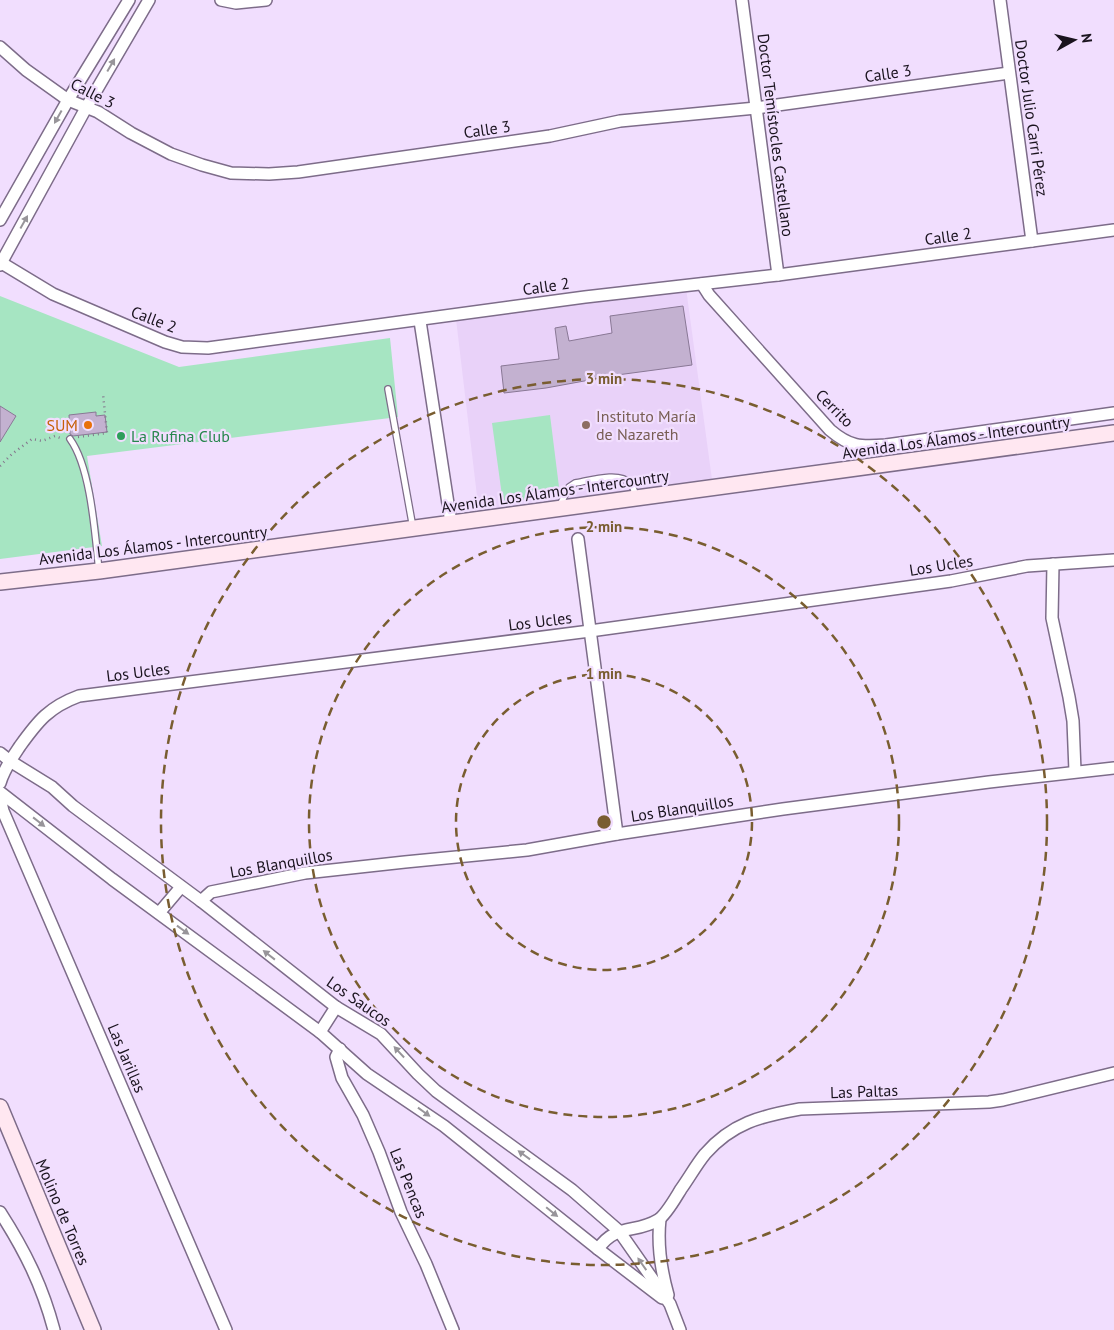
<svg xmlns="http://www.w3.org/2000/svg" width="1114" height="1330" viewBox="0 0 1114 1330" font-family="'PT Sans',sans-serif">
<rect width="100%" height="100%" fill="#f1defe"/>
<polygon fill="#e9d2f9" points="686,288 713,487 479,513 456,319"/>
<g fill="#a6e5c2">
<polygon points="0,296 179,367 390,338 398,417 87,456 102,546 0,559"/>
<polygon points="550,415 560,495 503,503 492,423"/>
</g>
<g fill="#c3b1d0" stroke="#897895">
<polygon points="683,306 692,365 617,375 546,388 504,393 501,366 559,359 555,328 566,326 569,341 612,333 610,316"/>
<polygon points="0,406 16,416 0,442"/>
<polygon points="96,412 96,416 105,415 107,432 73,436 70,434 69,415"/>
</g>
<g fill="none" stroke-linecap="round" stroke-linejoin="round">
<g stroke="#7d6c89" stroke-width="8">
<g id="service">
<polyline points="388,389 413,528"/>
<path d="M70,439C91,468 95,534 99,571"/>
<path d="M559,507L569,487L575,483C588,481 619,471 630,483C633,486 635,493 636,497"/>
</g>
</g>
<g stroke="#7d6c89" stroke-width="14">
<g id="minor">
<polyline points="221,0 236,3 266,0"/>
<polyline points="742,0 778,275"/>
<polyline points="1000,0 1032,241"/>
<polyline points="0,47 26,70 68,100 98,112 131,133 171,154 202,165 231,173 269,174 298,172 550,136 620,121 756,108 1009,73"/>
<polyline points="0,220 68,100 129,0"/>
<polyline points="0,262 53,294 165,342 182,347 208,348 585,297 778,275 1114,230"/>
<polyline points="0,265 86,108 149,0"/>
<path d="M702,284L709,295L830,430C850,447 860,447 886,445L1114,413"/>
<polyline points="420,321 451,523"/>
<polyline points="578,539 617,834"/>
<polyline points="1053,564 1052,618 1069,697 1073,721 1075,771"/>
<polyline points="0,753 10,761 52,787 73,806 201,901 336,1007 381,1034 418,1074 436,1091 572,1190 619,1231 670,1304 680,1330"/>
<path d="M0,783C4,769 12,758 20,746C38,721 49,707 79,696L590,631L951,581L1027,566L1114,560"/>
<polyline points="0,792 112,879 320,1032 367,1074 444,1126 598,1249 662,1298"/>
<polyline points="0,798 3,811 226,1330"/>
<polyline points="201,901 211,892 305,873 405,862 527,850 617,834 783,809 989,782 1114,768"/>
<polyline points="159,913 181,887"/>
<polyline points="320,1032 336,1007"/>
<polyline points="340,1049 336,1057 342,1078 363,1115 379,1152 401,1212 426,1264 453,1330"/>
<path d="M0,1212C25,1251 42,1285 54,1330"/>
<path d="M660,1219C657,1246 661,1270 668,1295"/>
<path d="M598,1249C616,1223 635,1234 658,1220C666,1215 676,1197 681,1189C689,1178 696,1165 705,1154C732,1123 761,1116 800,1109L989,1102L1003,1100L1114,1073"/>
</g>
</g>
<g stroke="#7d6c89" stroke-width="18">
<g id="secondary">
<polyline points="0,582 99,571 1114,433"/>
<polyline points="0,1107 93,1330"/>
</g>
</g>
<g stroke="#84778d" stroke-width="2.5" stroke-dasharray="1 4" stroke-linecap="butt">
<polyline points="78,437 107,433 103,394"/>
<polyline points="0,466 12,454 32,439 42,441 55,436 63,439"/>
</g>
<use href="#service" stroke="#fff" stroke-width="5.5"/>
<use href="#minor" stroke="#fff" stroke-width="11"/>
<use href="#secondary" stroke="#ffe7f1" stroke-width="15"/>
</g>
<defs><path id="oneway-solid" d="M-6-.8H1V-3.2L6.5 0L1 3.2V.8H-6Z" transform="scale(1.25)"/></defs>
<g fill="#98959a">
<use href="#oneway-solid" transform="translate(111 65) rotate(-60)"/>
<use href="#oneway-solid" transform="translate(58 117) rotate(119)"/>
<use href="#oneway-solid" transform="translate(24 222) rotate(-61)"/>
<use href="#oneway-solid" transform="translate(39 822) rotate(38)"/>
<use href="#oneway-solid" transform="translate(183 930) rotate(36)"/>
<use href="#oneway-solid" transform="translate(269 955) rotate(-142)"/>
<use href="#oneway-solid" transform="translate(399 1052) rotate(-133)"/>
<use href="#oneway-solid" transform="translate(424 1112) rotate(36)"/>
<use href="#oneway-solid" transform="translate(524 1155) rotate(-144)"/>
<use href="#oneway-solid" transform="translate(552 1212) rotate(39)"/>
<use href="#oneway-solid" transform="translate(642 1264) rotate(-125)"/>
</g>
<g fill="none" stroke="#795d30" stroke-width="2.5" stroke-dasharray="9 6">
<circle cx="604" cy="822" r="148"/>
<circle cx="604" cy="822" r="295"/>
<circle cx="604" cy="822" r="443"/>
</g>
<circle fill="#e8710a" stroke="#f1defe" stroke-width="2" cx="88" cy="425" r="5"/>
<circle fill="#8d6e63" stroke="#f1defe" stroke-width="2" cx="586" cy="425" r="5"/>
<circle fill="#2e9e5b" stroke="#f1defe" stroke-width="2" cx="121" cy="436" r="5"/>
<g text-anchor="middle" stroke-width="4.5" stroke-linejoin="round" paint-order="stroke">
<g font-size="16" fill="#1a131e" stroke="#f1defe">
<text transform="translate(888 73) rotate(-8)" y="6">Calle 3</text>
<text transform="translate(93 93) rotate(27)" y="6">Calle 3</text>
<text transform="translate(1032 118) rotate(82)" y="6">Doctor Julio Carri Pérez</text>
<text transform="translate(487 129) rotate(-8)" y="6">Calle 3</text>
<text transform="translate(776 135) rotate(83)" y="6">Doctor Temístocles Castellano</text>
<text transform="translate(948 236) rotate(-8)" y="6">Calle 2</text>
<text transform="translate(546 286) rotate(-8)" y="6">Calle 2</text>
<text transform="translate(154 319) rotate(21)" y="6">Calle 2</text>
<text transform="translate(835 408) rotate(45)" y="6">Cerrito</text>
<text transform="translate(956 437) rotate(-8)" y="6">Avenida Los Álamos - Intercountry</text>
<text transform="translate(555 491) rotate(-8)" y="6">Avenida Los Álamos - Intercountry</text>
<text transform="translate(153 545) rotate(-7)" y="6">Avenida Los Álamos - Intercountry</text>
<text transform="translate(941 565) rotate(-9)" y="6">Los Ucles</text>
<text transform="translate(540 621) rotate(-7)" y="6">Los Ucles</text>
<text transform="translate(138 672) rotate(-7)" y="6">Los Ucles</text>
<text transform="translate(682 808) rotate(-9)" y="6">Los Blanquillos</text>
<text transform="translate(281 863) rotate(-10)" y="6">Los Blanquillos</text>
<text transform="translate(359 1001) rotate(35)" y="6">Los Saucos</text>
<text transform="translate(127 1058) rotate(67)" y="6">Las Jarillas</text>
<text transform="translate(864 1091) rotate(-2)" y="6">Las Paltas</text>
<text transform="translate(409 1183) rotate(68)" y="6">Las Pencas</text>
<text transform="translate(63 1212) rotate(67)" y="6">Molino de Torres</text>
</g>
<g font-size="16" fill="#785e54" stroke="#f1defe" text-anchor="start">
<text x="596" y="422">Instituto María<tspan x="596" dy="18">de Nazareth</tspan></text>
</g>
<g font-size="16" fill="#c56008" stroke="#f1defe" text-anchor="end">
<text x="78" y="431">SUM</text>
</g>
<g font-size="16" fill="#27864d" stroke="#f1defe" text-anchor="start">
<text x="131" y="442">La Rufina Club</text>
</g>
</g>
<circle cx="604" cy="822" r="8" fill="#795d30" stroke="#f1defe" stroke-width="2.5"/>
<g font-size="15" text-anchor="middle" font-weight="bold" fill="#795d30" stroke="#f1defe" stroke-width="4.5" stroke-linejoin="round" paint-order="stroke">
<text x="604" y="384">3 min</text>
<text x="604" y="532">2 min</text>
<text x="604" y="679">1 min</text>
</g>
<g transform="translate(1074 40) rotate(82)" stroke="#f1defe" stroke-width="4" paint-order="stroke">
<path d="M0-4L9 19L0 12L-9 19Z" fill="#1a131e"/>
<text y="-8" font-size="14" font-weight="bold" text-anchor="middle" fill="#1a131e">N</text>
</g>
</svg>
